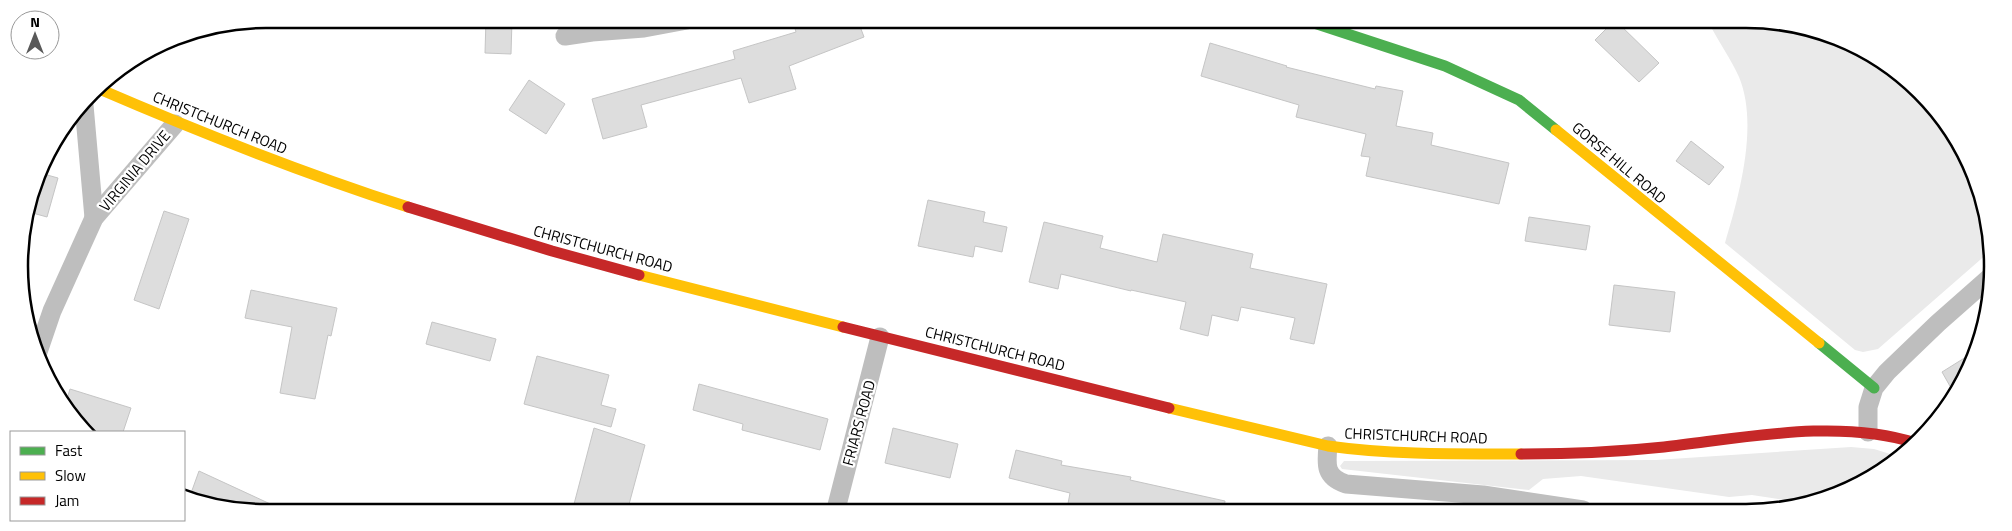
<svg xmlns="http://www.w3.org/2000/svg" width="2012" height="531" viewBox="0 0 2012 531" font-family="'Titillium Web',sans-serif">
<rect width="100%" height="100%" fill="#fff"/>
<g fill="#eaeaea">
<path d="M1709,23H1794L1883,60L1952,128L1987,213L1988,253L1878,349L1863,352L1855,350L1725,243C1739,196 1759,125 1739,77C1731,59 1718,41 1709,23Z"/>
<polygon points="1851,447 1874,449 1900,457 1841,493 1804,503 1752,495 1729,497 1581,476 1543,479 1529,490 1342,469 1340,466 1344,461 1656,460"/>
</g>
<g fill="#ddd" stroke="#c5c5c5">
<polygon points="486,19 512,20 511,54 485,53"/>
<polygon points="805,20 858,21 864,37 789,66 796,89 749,103 741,78 641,105 647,127 603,139 592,99 735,59 733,51 796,32 794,25"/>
<polygon points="1612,23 1618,23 1659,63 1639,82 1595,40"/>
<polygon points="1210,43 1287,66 1286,67 1375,89 1376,86 1403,91 1396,126 1433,133 1431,145 1509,163 1499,204 1366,176 1370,157 1361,156 1366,134 1296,117 1299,105 1201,76"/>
<polygon points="529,80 565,104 546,134 509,110"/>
<polygon points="1691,141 1724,167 1709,185 1676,161"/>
<polygon points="40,173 58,178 47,217 29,212"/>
<polygon points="928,200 985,212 983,222 1007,227 1002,252 975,246 973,257 918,246"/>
<polygon points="164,211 189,219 159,309 134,300"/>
<polygon points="1529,217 1590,226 1586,250 1525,241"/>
<polygon points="1044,222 1103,236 1100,248 1157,262 1163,234 1253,254 1250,268 1327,284 1314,344 1290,339 1295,318 1241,307 1238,321 1212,315 1208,336 1180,329 1186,302 1131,290 1131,291 1061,274 1058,289 1029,282"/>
<polygon points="1614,285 1675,292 1670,332 1609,325"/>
<polygon points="251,290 337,308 331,336 328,335 315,399 280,393 292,327 245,318"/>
<polygon points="432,322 496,339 490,361 426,344"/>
<polygon points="1974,352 1960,389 1955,395 1942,372"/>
<polygon points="537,356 609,375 601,405 616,409 611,427 524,404"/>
<polygon points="699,384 828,419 820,450 742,430 743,424 693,410"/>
<polygon points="70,389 131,408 123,432 87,432 70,415 65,406"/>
<polygon points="594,428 645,445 628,508 573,508"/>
<polygon points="893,428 958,444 950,478 885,463"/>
<polygon points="1016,450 1062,461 1061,465 1131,477 1130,480 1225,501 1224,509 1067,509 1070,493 1009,478"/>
<polygon points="199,471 279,508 218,508 190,496"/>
</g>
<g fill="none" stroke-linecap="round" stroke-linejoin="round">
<g stroke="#bebebe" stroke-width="19">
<polyline points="565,36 592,32 644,28 687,20"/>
<polyline points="84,105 94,218"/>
<polyline points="38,352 52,311 94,218 175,124"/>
<polyline points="1868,432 1868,407 1874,388 1887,372 1938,323 1989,278"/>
<path d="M1328,446C1326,465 1325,477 1346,484L1483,495L1583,510"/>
<polyline points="836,509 880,337"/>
</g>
<g stroke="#4caf50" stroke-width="11">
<polyline points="1311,22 1445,66 1519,100 1556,130"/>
<polyline points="1819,343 1874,388"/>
</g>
<g stroke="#ffc107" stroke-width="11">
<path d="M97,88C199,132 302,173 408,207"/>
<polyline points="1556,130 1819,343"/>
<polyline points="639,275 843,327"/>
<path d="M1169,408L1328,446C1392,455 1456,454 1521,454"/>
</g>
<g stroke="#c62828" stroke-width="11">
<polyline points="408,207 552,251 639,275"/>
<polyline points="843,327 1169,408"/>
<path d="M1521,454C1569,454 1617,452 1664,447C1744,438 1838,418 1916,443"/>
</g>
</g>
<g text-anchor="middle" stroke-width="4.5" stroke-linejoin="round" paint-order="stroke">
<g font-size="15" fill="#000" stroke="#fff">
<text transform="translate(220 123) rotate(22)" y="5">CHRISTCHURCH ROAD</text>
<text transform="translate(1619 163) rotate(40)" y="5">GORSE HILL ROAD</text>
<text transform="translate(135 171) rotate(-50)" y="5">VIRGINIA DRIVE</text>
<text transform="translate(603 249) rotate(15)" y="5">CHRISTCHURCH ROAD</text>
<text transform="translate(995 349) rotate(14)" y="5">CHRISTCHURCH ROAD</text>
<text transform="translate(859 423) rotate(-75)" y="5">FRIARS ROAD</text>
<text transform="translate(1416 436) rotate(2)" y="5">CHRISTCHURCH ROAD</text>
</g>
</g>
<path d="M0 0H2012V531H0ZM266 28H1746A238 238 0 0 1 1984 266V266A238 238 0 0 1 1746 504H266A238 238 0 0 1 28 266V266A238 238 0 0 1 266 28Z" fill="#fff" fill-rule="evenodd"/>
<path fill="none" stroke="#000" stroke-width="2.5" d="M266 28H1746A238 238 0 0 1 1984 266V266A238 238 0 0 1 1746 504H266A238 238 0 0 1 28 266V266A238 238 0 0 1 266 28Z"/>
<rect x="10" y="431" width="175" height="90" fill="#ffffff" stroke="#999999"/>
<rect x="20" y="447" width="25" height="8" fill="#4caf50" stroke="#999999"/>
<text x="55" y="456" font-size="15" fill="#000000">Fast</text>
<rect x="20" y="472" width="25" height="8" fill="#ffc107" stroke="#999999"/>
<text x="55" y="481" font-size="15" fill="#000000">Slow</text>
<rect x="20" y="497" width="25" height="8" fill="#c62828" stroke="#999999"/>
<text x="55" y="506" font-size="15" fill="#000000">Jam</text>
<g transform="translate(35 35)"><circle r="24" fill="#ffffff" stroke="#999999"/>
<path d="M0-4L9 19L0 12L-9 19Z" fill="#595959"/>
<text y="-8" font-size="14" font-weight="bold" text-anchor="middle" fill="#000000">N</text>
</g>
</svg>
